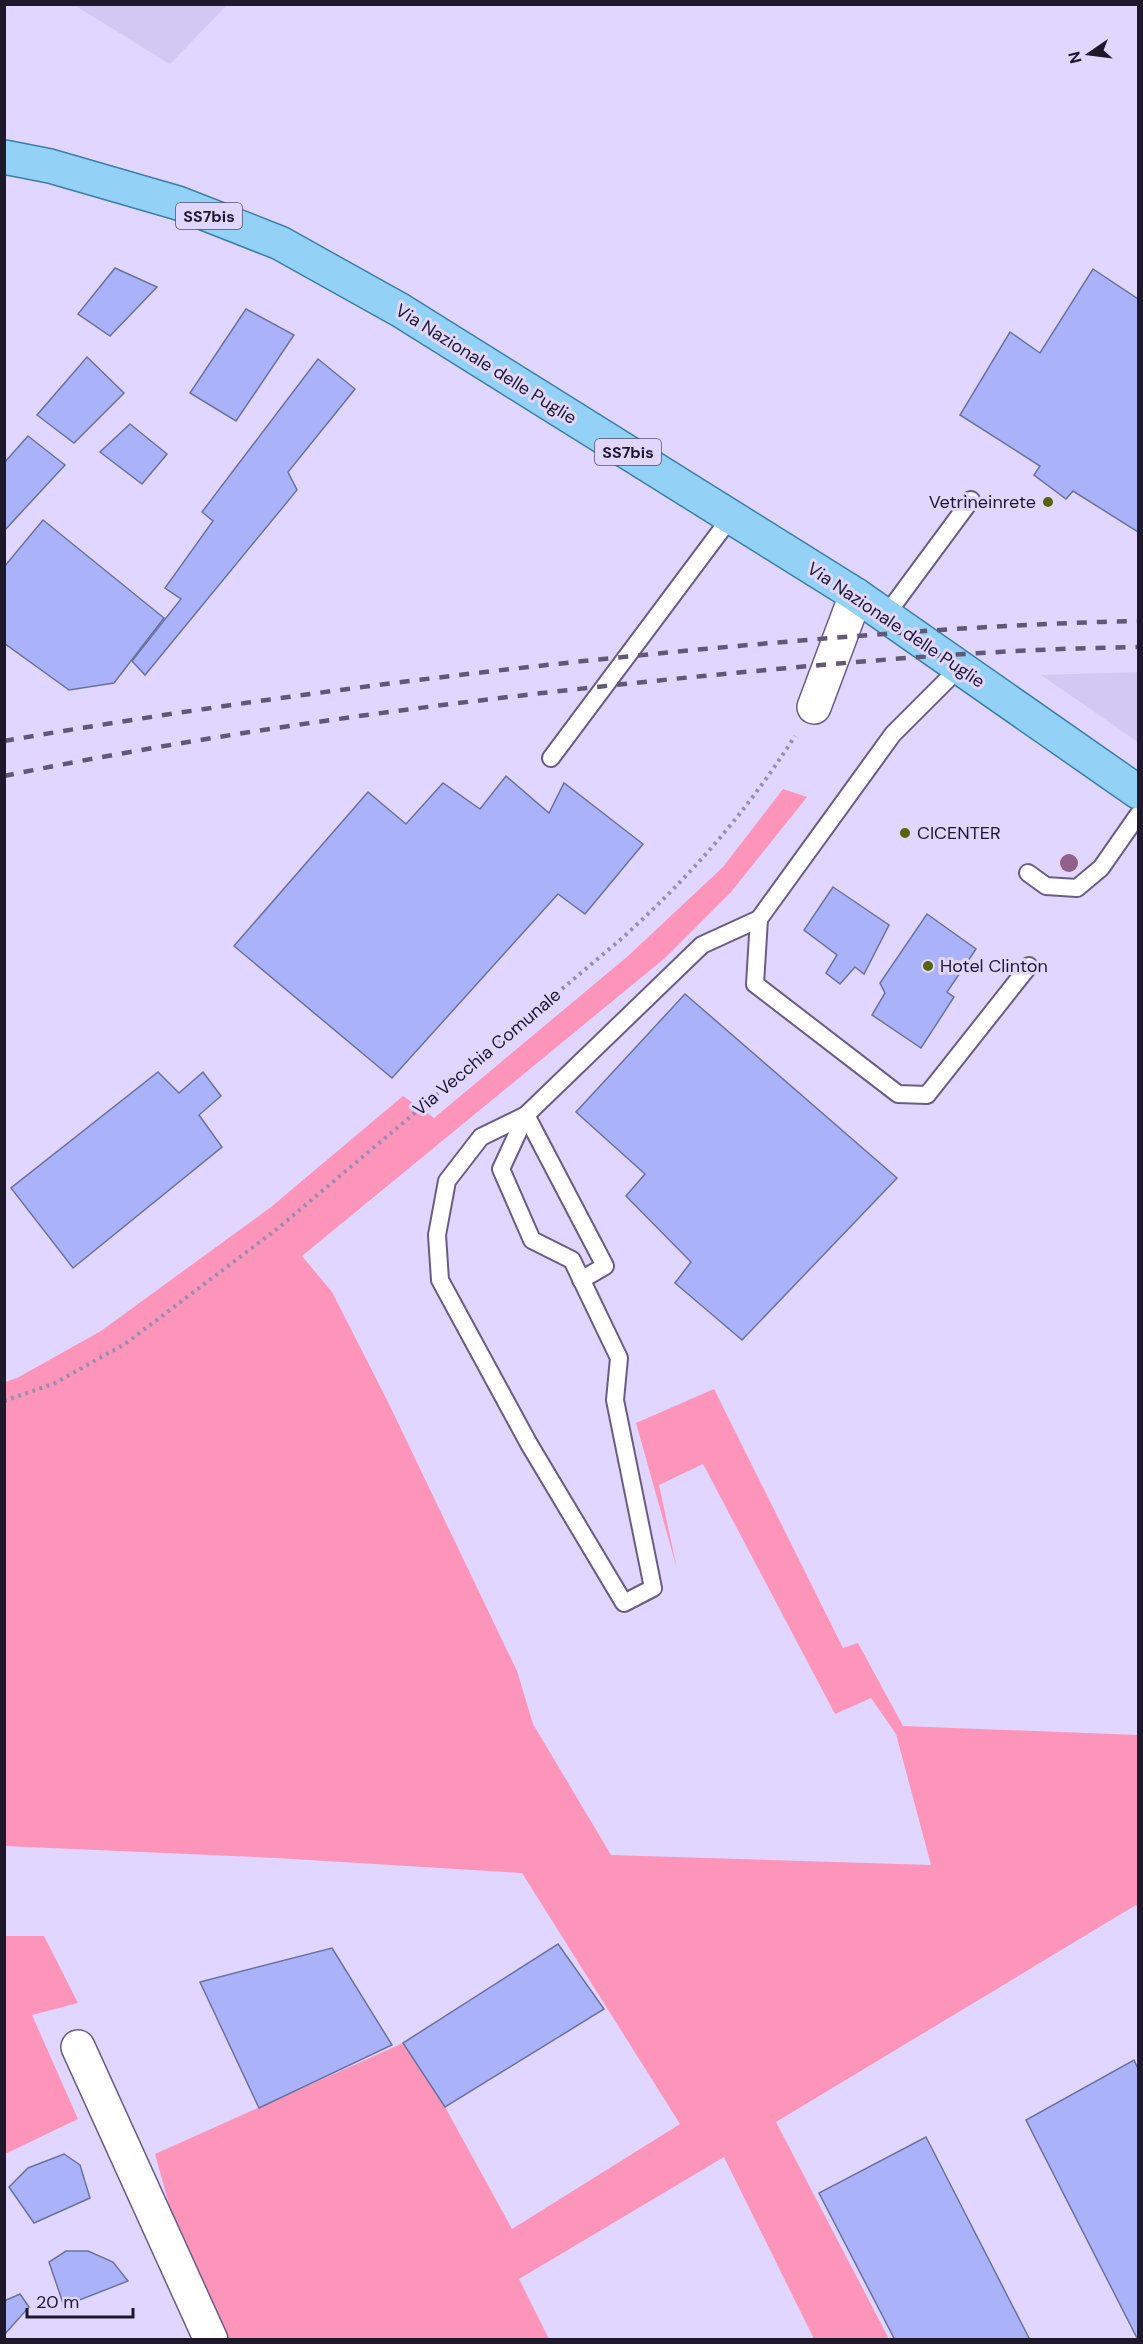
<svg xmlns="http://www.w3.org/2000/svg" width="1143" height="2344" viewBox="0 0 1143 2344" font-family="'DM Sans',sans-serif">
<rect width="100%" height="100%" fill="#e1d6ff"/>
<g fill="#d3c7f4">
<polygon points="74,5 227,5 170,64"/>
<polygon points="1138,672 1138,742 1041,675"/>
</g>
<g fill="#fd95ba">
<polygon points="783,789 807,797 731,892 665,958 302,1256 332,1292 388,1402 517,1671 533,1724 611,1855 931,1865 896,1734 871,1698 835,1714 703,1464 659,1485 677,1569 636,1423 714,1389 843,1648 858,1643 903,1726 1138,1735 1138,1907 1136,1905 776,2122 889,2339 814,2339 724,2157 519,2279 549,2339 225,2339 181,2248 155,2154 403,2043 445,2107 512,2229 680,2124 522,1873 276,1858 5,1846 5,1382 17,1378 101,1331 271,1207 403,1096 434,1118 628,956 723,867"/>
<polygon points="5,1936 44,1936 78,2003 32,2015 78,2119 5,2154"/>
</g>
<g fill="#aab3fa" stroke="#6b719f" stroke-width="1.5">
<polygon points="115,268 157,287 110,336 78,314"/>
<polygon points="1093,269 1138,299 1138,532 1073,491 1066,499 1034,475 1040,466 960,415 1010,332 1040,353"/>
<polygon points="246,309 294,335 236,421 190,393"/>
<polygon points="87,357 124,393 74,443 37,415"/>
<polygon points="318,359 355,389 288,472 297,490 145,675 132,661 181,599 165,588 213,521 202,512"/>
<polygon points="130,424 167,454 142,484 100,452"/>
<polygon points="28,436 65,465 4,531 4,463"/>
<polygon points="43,520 164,618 114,683 69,690 4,643 4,567"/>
<polygon points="506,776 549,813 564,783 643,844 585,914 558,894 392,1078 234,946 368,792 406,824 443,783 480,809"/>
<polygon points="833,887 889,925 864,974 855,967 840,984 826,973 837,955 804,930"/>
<polygon points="927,914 976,949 947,992 954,997 921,1048 872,1015 885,993 880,983"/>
<polygon points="685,994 897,1178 742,1340 675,1283 691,1262 626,1196 645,1174 576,1112"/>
<polygon points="158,1072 179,1093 203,1072 221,1096 199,1115 222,1147 73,1268 11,1188"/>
<polygon points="558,1944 604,2009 445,2107 403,2043"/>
<polygon points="332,1948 392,2045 259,2108 200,1982"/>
<polygon points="1134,2060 1138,2069 1138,2340 1026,2120"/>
<polygon points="926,2137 1030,2340 895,2340 819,2193"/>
<polygon points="64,2154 80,2165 90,2198 34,2223 9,2187 28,2168"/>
<polygon points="66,2251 88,2251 113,2262 128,2281 64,2306 49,2262"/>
<polygon points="20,2294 29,2307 4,2335 4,2301"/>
</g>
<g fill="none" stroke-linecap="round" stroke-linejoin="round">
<g stroke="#6a5c89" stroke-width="20">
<g id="service">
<polyline points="886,615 971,500"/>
<polyline points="960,667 893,734 759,919 755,984 898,1094 927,1095 1029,966"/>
<polyline points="551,758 731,517"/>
<polyline points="1028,873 1046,886 1077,888 1101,868 1138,815"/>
<polyline points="526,1115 501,1169 532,1240 572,1260 619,1358 615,1400 653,1588 624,1603 529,1444 440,1280 437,1235 447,1181 481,1137 526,1115 702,945 759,919"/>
<polyline points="526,1115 605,1266 581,1280"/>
</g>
</g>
<g stroke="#6a5c89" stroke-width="36">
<g id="minor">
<polyline points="814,707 856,595"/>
<polyline points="78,2047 211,2340"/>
</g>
</g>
<g stroke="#3b7dab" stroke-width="36">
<polyline id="primary" points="4,157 50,166 178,203 280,243 400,310 856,595 1138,792"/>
</g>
<path stroke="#988fb0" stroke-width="4" stroke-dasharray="3 4.5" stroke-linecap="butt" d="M4,1401L55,1383L125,1344L277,1229L620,940C690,877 745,814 795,736"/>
<use href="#service" stroke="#fff" stroke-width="16"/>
<use href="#minor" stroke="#fff" stroke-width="33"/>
<use href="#primary" stroke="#93d2f6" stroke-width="33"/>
<g stroke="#615974" stroke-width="4.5" stroke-dasharray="10 10" stroke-linecap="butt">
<path d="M4,741C236,701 470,671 704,649C848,636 993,624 1138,621"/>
<path d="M4,776C234,729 470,699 703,676C848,662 993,649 1138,647"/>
</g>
</g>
<circle fill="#93608a" cx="1069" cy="863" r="9"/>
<g fill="#586407" stroke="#e1d6ff" stroke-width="2">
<circle cx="1048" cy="502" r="6"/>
<circle cx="905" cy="833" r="6"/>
<circle cx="928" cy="966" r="6"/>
</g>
<g text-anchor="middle" stroke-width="6" stroke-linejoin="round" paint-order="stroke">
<g fill="#e1d6ff" stroke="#58516b" stroke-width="1.5">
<rect x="176" y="203" width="66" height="26" rx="4.5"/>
<rect x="595" y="439" width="66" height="26" rx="4.5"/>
</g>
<g font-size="16" font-weight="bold" fill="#1e182b">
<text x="209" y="222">SS7bis</text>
<text x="628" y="458">SS7bis</text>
</g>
<g font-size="18" fill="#1e182b" stroke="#e1d6ff">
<text transform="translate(486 364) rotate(32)" y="6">Via Nazionale delle Puglie</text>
<text transform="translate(896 625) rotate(34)" y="6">Via Nazionale delle Puglie</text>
<text transform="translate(487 1052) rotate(-40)" y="6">Via Vecchia Comunale</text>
</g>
<g font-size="18" fill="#1e182b" stroke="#e1d6ff" text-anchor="start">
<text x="1036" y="508" text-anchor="end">Vetrineinrete</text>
<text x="917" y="839">CICENTER</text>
<text x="940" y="972">Hotel Clinton</text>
</g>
</g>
<rect width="1143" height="2344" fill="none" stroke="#1e182b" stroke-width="12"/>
<g transform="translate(1089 54) rotate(256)" stroke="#e1d6ff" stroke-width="4.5" paint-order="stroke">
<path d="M0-4.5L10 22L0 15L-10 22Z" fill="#1e182b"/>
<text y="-9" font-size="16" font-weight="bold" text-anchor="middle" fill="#1e182b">N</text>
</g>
<path d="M27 2308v9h106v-9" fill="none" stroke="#1e182b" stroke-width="3"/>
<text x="36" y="2308" font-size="18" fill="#1e182b" stroke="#e1d6ff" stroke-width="4.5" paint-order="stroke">20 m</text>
</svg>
